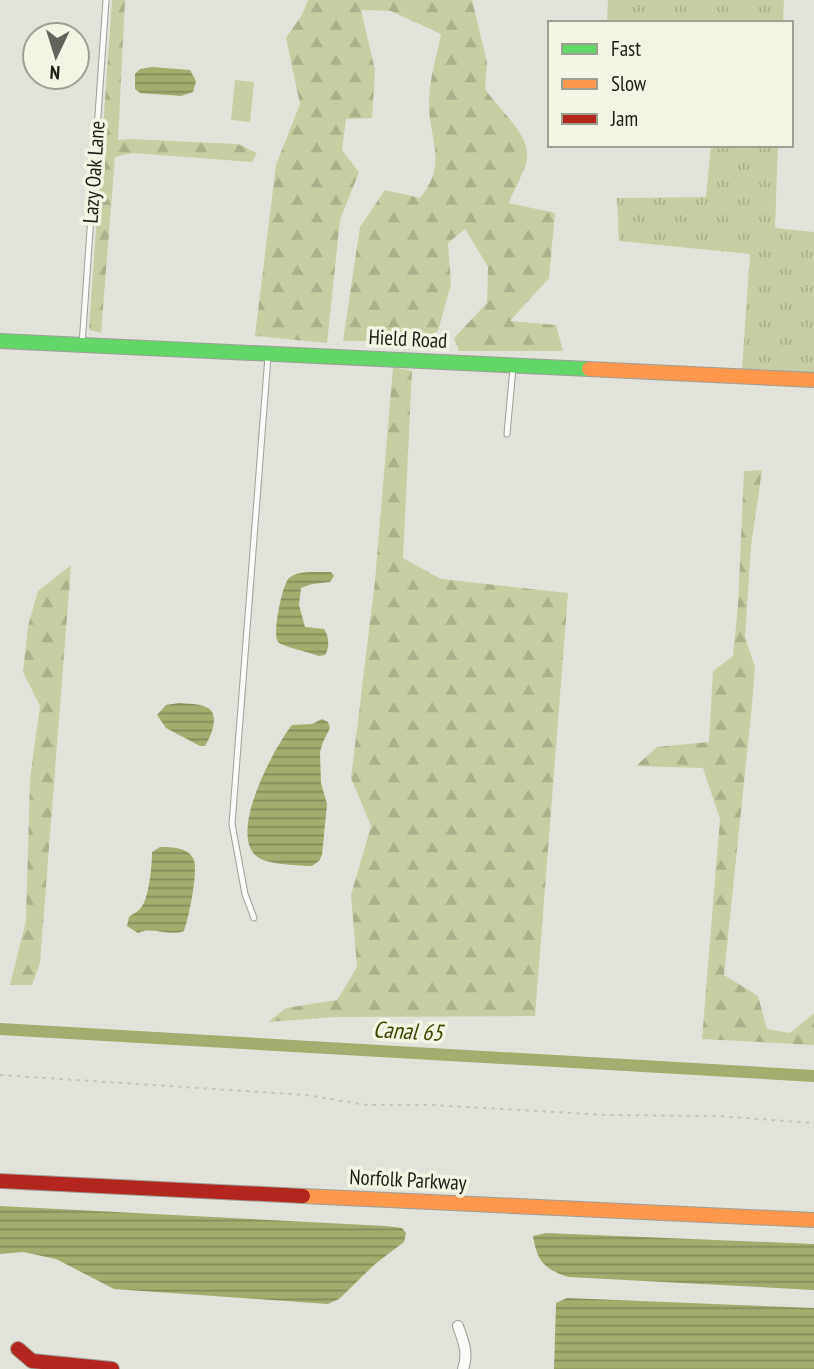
<svg xmlns="http://www.w3.org/2000/svg" width="814" height="1369" viewBox="0 0 814 1369" font-family="'PT Sans Narrow',sans-serif">
<defs>
<pattern id="grass-tufts" width="24" height="20" patternUnits="userSpaceOnUse" patternTransform="scale(1.75)"><rect width="24" height="20" fill="#c7cea3"/><path d="M3 7l-1-3M5 7V3M7 7l1-3M15 17l-1-3M17 17v-4M19 17l1-3" fill="none" stroke="#aab08c"/></pattern>
<pattern id="forest-firs" width="22" height="20" patternUnits="userSpaceOnUse" patternTransform="scale(1.75)"><rect width="22" height="20" fill="#c7cea3"/><path d="M5 1l3.5 6h-7zM16 11l3.5 6h-7z" fill="#aab08c"/></pattern>
<pattern id="water-rules" width="6" height="5" patternUnits="userSpaceOnUse" patternTransform="scale(1.75)"><rect width="6" height="5" fill="#a4ac6e"/><path d="M0 2.5h6" fill="none" stroke="#858b59"/></pattern>
</defs>
<rect width="100%" height="100%" fill="#e1e3da"/>
<g fill="url(#grass-tufts)">
<polygon points="608,0 784,0 783,23 607,23"/>
<polygon points="711,145 778,145 775,228 814,232 814,373 742,369 750,254 619,241 617,198 706,197"/>
</g>
<g fill="url(#forest-firs)">
<polygon points="112,0 125,0 118,140 130,139 238,144 257,153 252,162 133,153 115,157 101,333 89,330"/>
<path d="M308,0H472L487,62L485,89C497,107 530,135 527,157C526,170 513,191 509,203L555,213L549,278L510,321L556,325L563,351H459L454,338L487,303L488,267L465,229L448,243L451,284L438,331L420,341H343L360,227L385,190L420,198C450,162 427,137 429,99C430,77 437,55 441,34L391,11L361,10L375,70L372,118L346,119L342,150L359,172L340,220L327,343L255,336L276,165L300,104L286,38L302,15Z"/>
<polygon points="393,367 412,371 403,558 441,579 568,593 535,1016 336,1017 268,1022 286,1008 337,1000 357,967 351,895 371,826 351,778 375,581"/>
<polygon points="762,470 751,546 745,637 755,667 752,705 724,975 758,996 767,1029 790,1033 814,1013 814,1045 702,1039 720,819 703,768 636,766 657,747 709,742 713,671 733,656 738,605 744,471"/>
<polygon points="71,565 40,963 32,985 10,985 26,921 30,779 40,706 23,672 28,626 38,591"/>
</g>
<polygon fill="#c7cea3" points="235,80 254,82 250,122 231,120"/>
<g fill="url(#water-rules)">
<polygon points="152,67 190,70 196,81 193,92 181,96 140,93 135,89 135,74 140,69"/>
<path d="M321,572H331L334,576L330,582L312,584L301,588L299,605L305,627L324,629C329,636 330,648 325,655L319,656C312,653 281,646 278,642C272,634 282,585 289,578C297,571 311,572 321,572Z"/>
<path d="M179,703C187,704 200,703 208,708C220,715 211,737 205,746H200L166,728L157,715L166,705Z"/>
<path d="M322,719L328,722L330,728L323,742L320,752L321,783L327,804L322,855L319,861L312,866C301,866 267,864 259,858C225,837 275,746 292,725L312,724Z"/>
<path d="M160,847C171,847 189,847 194,860C198,873 189,917 184,931C167,937 153,926 138,933L127,926L129,917C132,914 136,913 139,910C149,902 152,866 152,852Z"/>
<polygon points="0,1206 386,1226 402,1228 406,1233 404,1242 375,1264 339,1299 328,1304 114,1289 56,1259 23,1252 0,1254"/>
<path d="M546,1233L814,1244V1290L568,1277C544,1269 537,1261 533,1236Z"/>
<polygon points="567,1298 814,1308 814,1369 554,1369 556,1303"/>
</g>
<g fill="none" stroke-linecap="round" stroke-linejoin="round">
<polyline stroke="#a4ac6e" stroke-width="12" points="0,1029 814,1076"/>
<g stroke="#9d9f98" stroke-width="7">
<g id="lane">
<polyline points="82,345 106,0"/>
<polyline points="507,434 513,368"/>
<polyline points="254,918 245,894 232,824 268,356"/>
</g>
</g>
<g stroke="#9d9f98" stroke-width="12">
<path id="street" d="M458,1326C463,1341 469,1353 463,1369"/>
</g>
<g stroke="#9d9f98" stroke-width="16">
<polyline id="fast" points="0,341 589,369"/>
</g>
<g stroke="#9d9f98" stroke-width="16">
<g id="slow">
<polyline points="589,369 814,380"/>
<polyline points="303,1196 814,1220"/>
</g>
</g>
<g stroke="#9d9f98" stroke-width="16">
<g id="jam">
<polyline points="0,1181 303,1196"/>
<polyline points="18,1349 32,1361 112,1369"/>
</g>
</g>
<polyline stroke="#c2c2c0" stroke-width="2" stroke-dasharray="3.5 5" stroke-linecap="butt" points="0,1075 306,1095 367,1105 432,1105 607,1115 717,1116 814,1123"/>
<use href="#lane" stroke="#fafbf9" stroke-width="5"/>
<use href="#street" stroke="#fafbf9" stroke-width="10"/>
<use href="#fast" stroke="#63d668" stroke-width="14"/>
<use href="#slow" stroke="#ff974d" stroke-width="14"/>
<use href="#jam" stroke="#b3261e" stroke-width="14"/>
</g>
<g text-anchor="middle" stroke-width="7" stroke-linejoin="round" paint-order="stroke">
<g font-size="21" fill="#1d1e18" stroke="#f2f5e3">
<text transform="translate(94 172) rotate(-86)" y="7">Lazy Oak Lane</text>
<text transform="translate(408 339) rotate(3)" y="7">Hield Road</text>
<text transform="translate(408 1180) rotate(3)" y="7">Norfolk Parkway</text>
</g>
<g font-size="23" font-style="italic" fill="#3f4501" stroke="#f2f5e3">
<text transform="translate(408 1031) rotate(3)" y="8">Canal 65</text>
</g>
</g>
<rect x="548" y="21" width="245" height="126" fill="#f2f5e3" stroke="#9d9f92" stroke-width="2"/>
<rect x="562" y="44" width="35" height="10" fill="#63d668" stroke="#9d9f92" stroke-width="2"/>
<text x="611" y="56" font-size="21" fill="#1d1e18">Fast</text>
<rect x="562" y="79" width="35" height="10" fill="#ff974d" stroke="#9d9f92" stroke-width="2"/>
<text x="611" y="91" font-size="21" fill="#1d1e18">Slow</text>
<rect x="562" y="114" width="35" height="10" fill="#b3261e" stroke="#9d9f92" stroke-width="2"/>
<text x="611" y="126" font-size="21" fill="#1d1e18">Jam</text>
<g transform="translate(56 56) rotate(184)"><circle r="33" fill="#f2f5e3" stroke="#9d9f92" stroke-width="2"/>
<path d="M0-5L12 26L0 18L-12 26Z" fill="#62635c"/>
<text y="-10" font-size="19" font-weight="bold" text-anchor="middle" fill="#1d1e18">N</text>
</g>
</svg>
